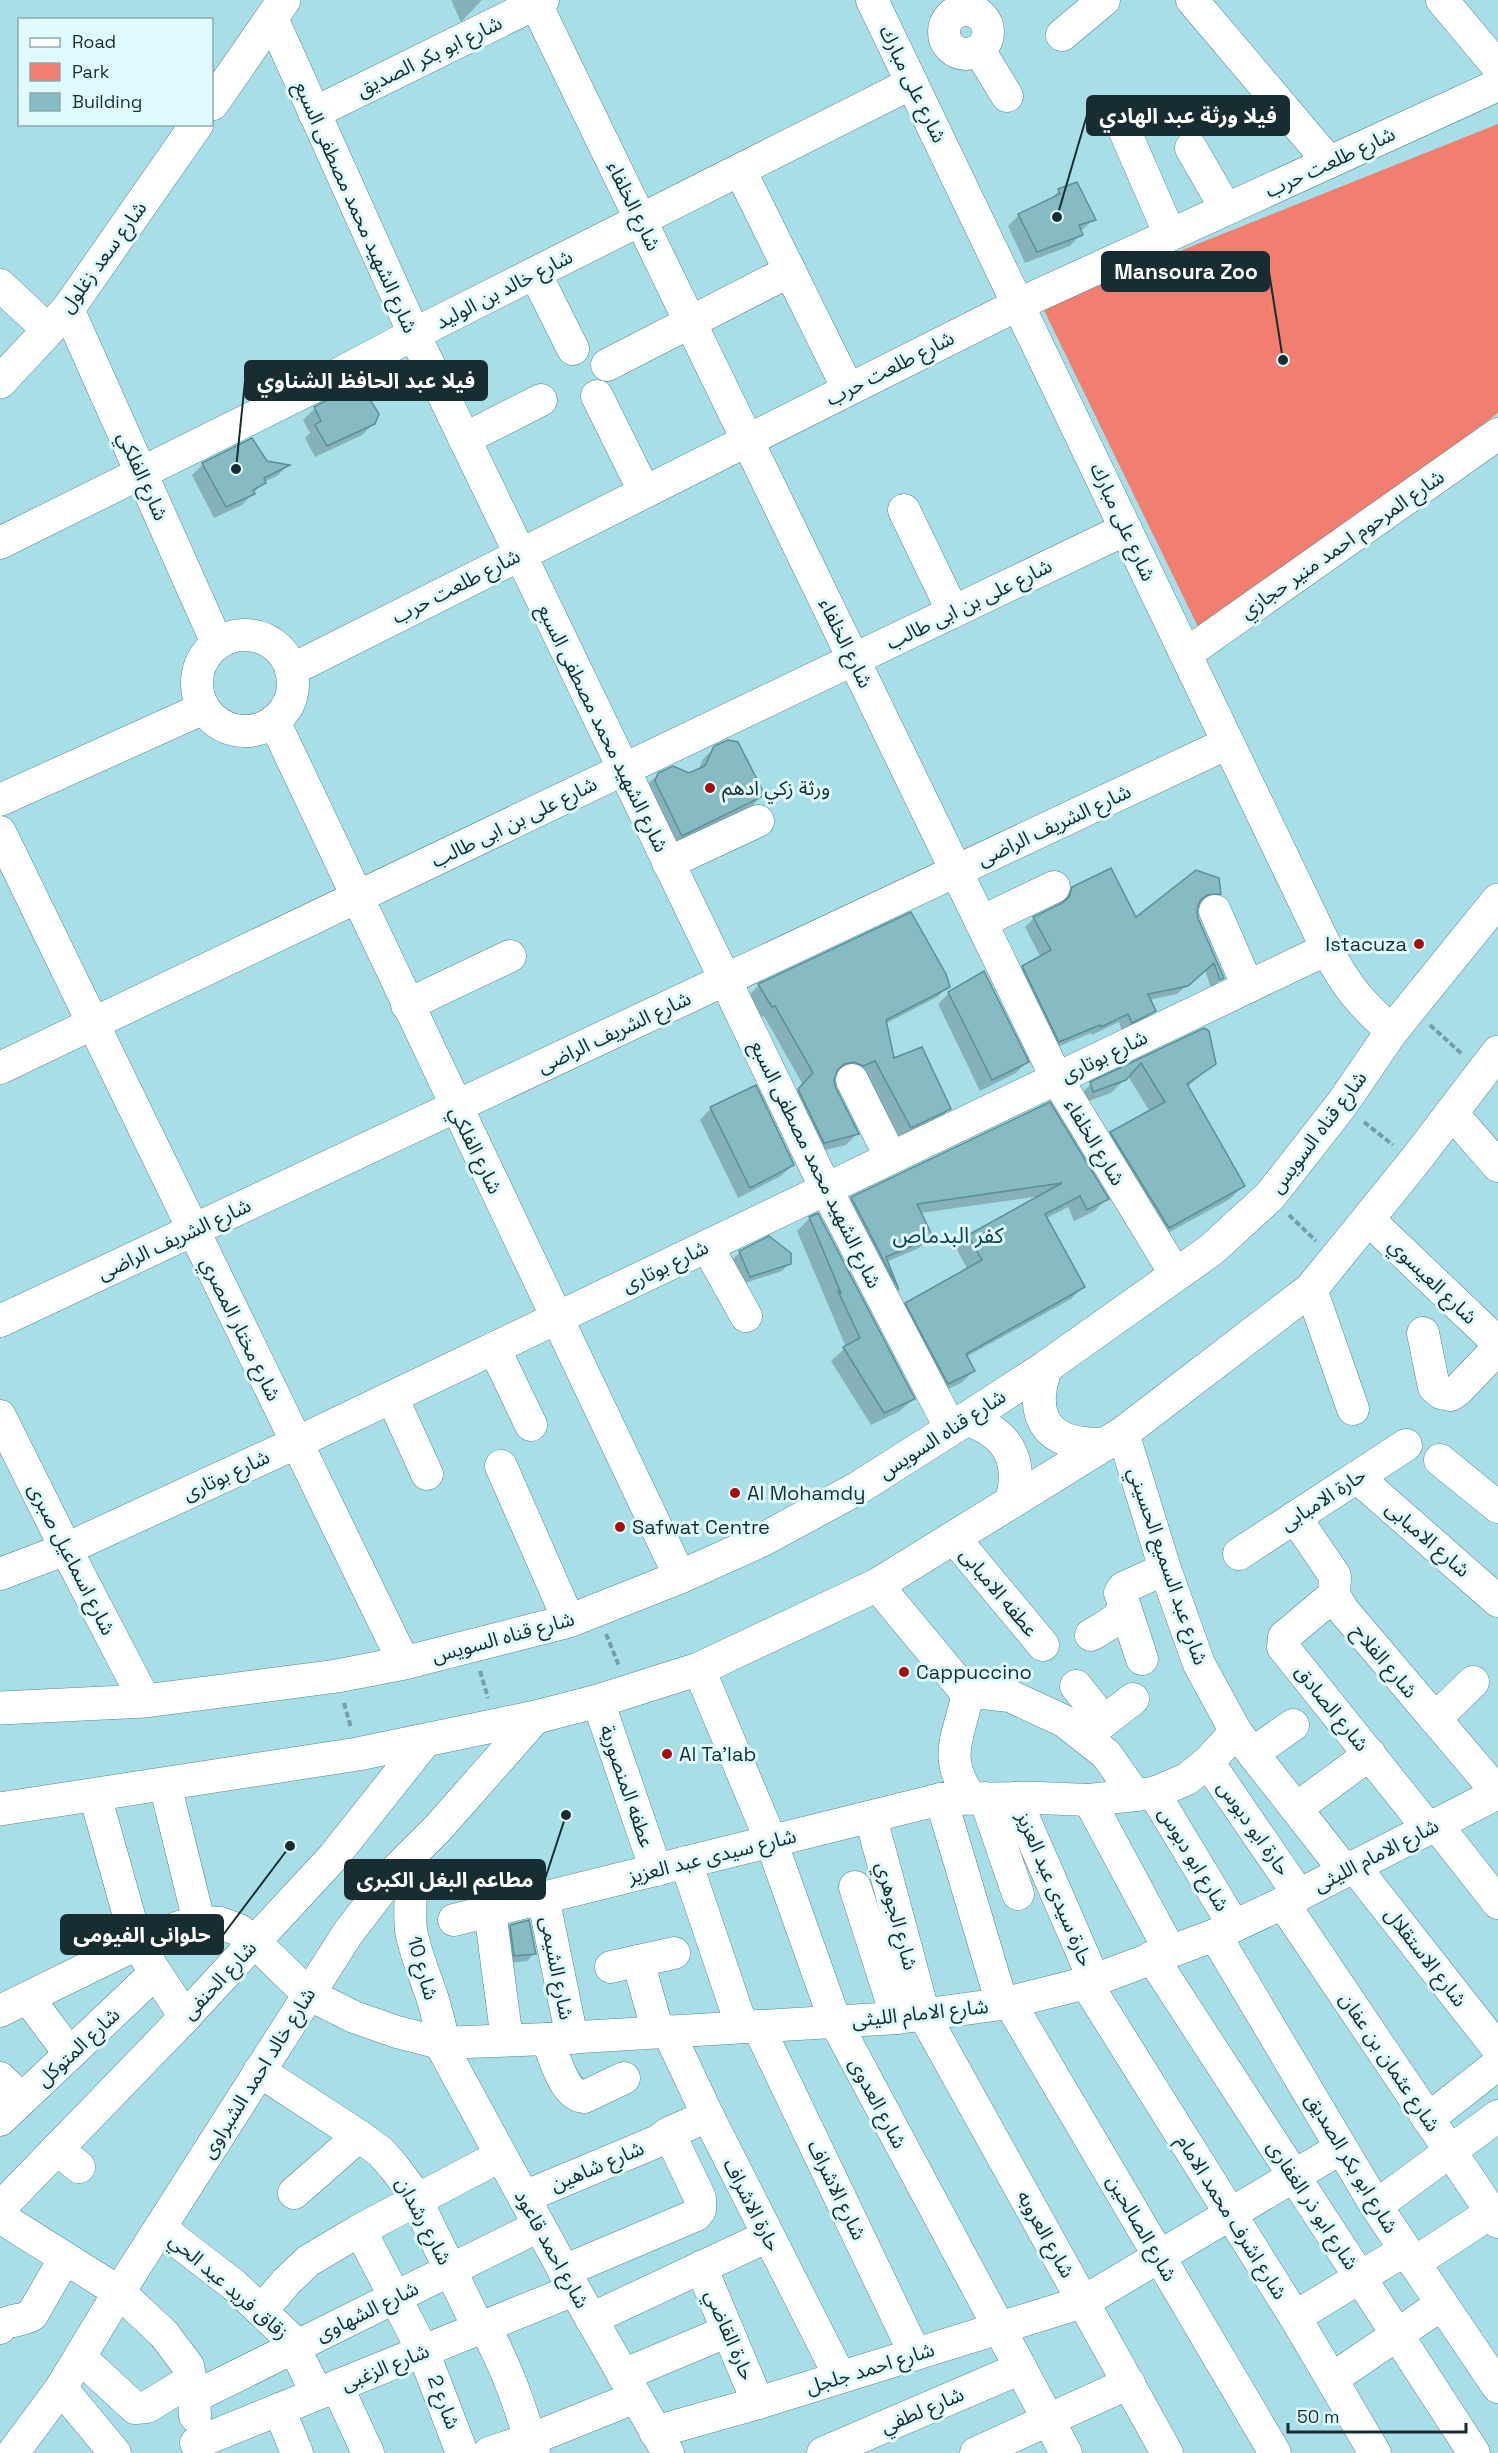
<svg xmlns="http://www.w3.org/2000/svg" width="1498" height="2453" viewBox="0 0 1498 2453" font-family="'Space Grotesk','Noto Sans Arabic',sans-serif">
<rect width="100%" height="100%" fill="#a8dee7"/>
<polygon fill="#f17e6f" points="1498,124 1498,413 1201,633 1042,306"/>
<g fill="#0003">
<polygon points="451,0 482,0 461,22"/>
<polygon points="1059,191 1094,219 1080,232 1081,234 1070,246 1025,263 1008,226 1019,215 1048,201"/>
<polygon points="360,385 374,423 362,435 315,457 305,438 310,433 303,420 314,409"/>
<polygon points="266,463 287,466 277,476 264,482 242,505 214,518 192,475 203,464"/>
<polygon points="715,747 763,794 752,806 670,846 646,786 658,774 689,775 698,771 703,759"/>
<polygon points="1196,871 1219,894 1210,903 1198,903 1196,909 1197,919 1223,978 1211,988 1205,970 1177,994 1149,1000 1154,1011 1145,1020 1122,1031 1119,1022 1092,1035 1091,1033 1050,1050 1014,976 1023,967 1041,958 1025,927 1034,918 1061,905 1063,897 1073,888 1136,920"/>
<polygon points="759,985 948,986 937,997 885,1024 892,1060 949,1109 939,1120 900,1138 863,1071 834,1074 834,1088 857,1134 846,1145 813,1153 788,1101 803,1085 764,1016 761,1017 748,996"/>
<polygon points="949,993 1027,1062 1016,1073 980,1091 938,1004"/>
<polygon points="1204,1030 1214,1064 1187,1087 1243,1186 1230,1199 1155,1240 1098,1146 1111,1133 1150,1112 1128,1076 1111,1093 1080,1104 1078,1097 1091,1084"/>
<polygon points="1049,1104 1107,1198 1095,1211 1074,1221 1068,1207 1045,1219 1083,1287 1071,1299 966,1357 974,1371 961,1383 935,1395 894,1316 906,1304 968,1270 956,1248 968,1236 1041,1196 920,1213 931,1236 919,1248 886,1262 897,1289 886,1300 839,1211 851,1198"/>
<polygon points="711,1108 793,1165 781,1176 738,1198 700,1120"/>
<polygon points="810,1218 913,1399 900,1411 871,1425 831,1361 846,1347 797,1231"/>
<polygon points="740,1252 789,1264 782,1271 742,1284 732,1260"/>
<polygon points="511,1926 534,1954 527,1961 507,1963 503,1934"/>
</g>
<g fill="#86bbc4" stroke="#5b8f98" stroke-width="1.5">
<polygon points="1077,182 1096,220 1079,225 1083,235 1037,252 1018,214 1060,194 1058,189"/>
<polygon points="360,383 379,414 375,424 327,446 315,425 321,421 314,407"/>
<polygon points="252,438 267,461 290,465 264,478 266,483 253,490 255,494 226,507 202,463"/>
<polygon points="728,740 738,742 765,795 682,836 655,781 658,773 673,766 689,773 705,766 714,746"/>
<polygon points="1111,868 1136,917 1196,870 1219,878 1221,894 1207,895 1200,901 1197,910 1198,918 1224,978 1220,980 1214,963 1188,986 1148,994 1156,1011 1132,1023 1128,1014 1101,1027 1100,1025 1059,1042 1022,966 1051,950 1033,917 1062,903 1069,897 1072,887"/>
<polygon points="911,912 946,974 950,987 886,1020 894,1058 922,1047 951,1109 911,1128 875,1061 863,1066 854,1062 844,1064 837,1071 834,1080 836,1088 859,1134 824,1143 798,1089 813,1073 775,1006 772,1007 758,984"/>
<polygon points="984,971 1029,1062 992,1080 948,992"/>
<polygon points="1204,1028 1209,1031 1216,1064 1187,1084 1245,1186 1169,1228 1110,1132 1165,1102 1141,1063 1126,1080 1093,1092 1090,1082"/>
<polygon points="756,1085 794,1165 750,1188 710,1107"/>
<polygon points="1050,1102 1109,1199 1087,1210 1080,1196 1045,1214 1085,1287 966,1354 975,1371 948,1384 905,1303 982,1260 968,1235 1062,1183 917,1204 933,1237 886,1257 899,1290 851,1197"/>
<polygon points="818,1213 915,1399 884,1413 843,1347 860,1338 838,1291 841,1293 809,1217"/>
<polygon points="769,1236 791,1253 791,1264 750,1277 739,1251"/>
<polygon points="529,1920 536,1954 514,1956 510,1925"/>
</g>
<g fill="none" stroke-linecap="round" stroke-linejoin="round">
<g stroke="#53878f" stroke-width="33">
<g id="minor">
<polyline points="534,0 1057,1079 1176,1275"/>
<path d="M872,0L1327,949C1345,985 1362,1005 1392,1031"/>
<polyline points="1192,0 1329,162"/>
<polyline points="1442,0 1498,67"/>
<circle cx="966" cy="32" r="22"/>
<polyline points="272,18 414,334 826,1189 951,1429"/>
<polyline points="1062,35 1104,0"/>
<polyline points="979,50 1007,96"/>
<polyline points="314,113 543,0"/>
<polyline points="1120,120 1170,235"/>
<polyline points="1191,148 1226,209"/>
<polyline points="740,170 848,389"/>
<polyline points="535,273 573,349"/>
<polyline points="0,285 48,330"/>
<polyline points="68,309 217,643"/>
<polyline points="607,365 790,271"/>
<polyline points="597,396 644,491"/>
<polyline points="464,439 541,400"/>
<polyline points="904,510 953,612"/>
<polyline points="0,543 316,386 414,334 912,83"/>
<circle cx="245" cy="683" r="48"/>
<polyline points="1186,654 1498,434"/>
<polyline points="291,670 1019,304 1498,85"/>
<polyline points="274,721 680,1577"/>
<polyline points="0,800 204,708"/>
<polyline points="0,832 404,1663"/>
<polyline points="668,863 758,821"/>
<polyline points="1215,911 1248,987"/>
<polyline points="981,922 1054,887"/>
<polyline points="407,1005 510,956"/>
<polyline points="0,1068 1126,529"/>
<polyline points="852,1080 891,1158"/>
<polyline points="1451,1112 1498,1166"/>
<polyline points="1368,1219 1498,1343"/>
<polyline points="707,1246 746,1316"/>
<polyline points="1311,1289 1353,1409"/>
<polyline points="0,1321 1228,743"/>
<polyline points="1423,1333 1434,1387 1441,1393 1451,1395 1458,1390 1498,1348"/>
<polyline points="494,1348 531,1425"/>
<polyline points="392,1397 427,1474"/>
<polyline points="0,1416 66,1549 145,1701"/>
<polyline points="1123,1433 1165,1569 1199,1664 1236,1732 1345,1871"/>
<polyline points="1440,1460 1498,1507"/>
<polyline points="501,1466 569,1621"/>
<polyline points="1357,1477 1498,1601"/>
<polyline points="1295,1517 1335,1576 1334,1595 1343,1610 1498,1793"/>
<polyline points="954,1538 1043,1645"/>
<polyline points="1239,1554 1406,1445"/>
<polyline points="0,1574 66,1549 296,1443 1327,949"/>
<path d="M877,1585L965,1691L967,1698C957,1740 943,1759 971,1798"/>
<polyline points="1334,1595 1284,1637 1283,1647 1428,1828"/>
<polyline points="1124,1604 1142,1659"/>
<path d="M1091,1635C1107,1625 1132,1616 1120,1593L1123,1588L1165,1569"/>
<polyline points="699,1669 771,1841 835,2021 1066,2453"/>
<polyline points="1076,1686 1104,1721"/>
<polyline points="965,1691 1010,1696 1064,1721 1106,1754 1135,1795"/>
<polyline points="598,1701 656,1870"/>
<polyline points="1435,1719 1473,1682"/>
<polyline points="1085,1736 1133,1699"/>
<polyline points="1253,1753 1293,1725"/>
<polyline points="1208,1762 1299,1895"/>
<polyline points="165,1784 199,1922"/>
<polyline points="1154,1793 1234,1926"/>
<polyline points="95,1795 137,1944 185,2017"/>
<polyline points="985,1798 1018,1894"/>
<polyline points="1015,1798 1094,1980"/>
<polyline points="941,1799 1002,2004"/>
<polyline points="1089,1800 1170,1951"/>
<polyline points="1297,1808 1370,1754"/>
<polyline points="871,1818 924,2015 1167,2453"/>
<polyline points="1436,1824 1498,1903"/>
<path d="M410,1856C414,1881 408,1906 411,1930C415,1954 425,1975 432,1997C437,2012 440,2027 444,2042"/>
<polyline points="686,1862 742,2027"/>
<polyline points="1354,1866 1498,2049"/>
<polyline points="855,1887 897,2018"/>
<polyline points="543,1897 572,2038"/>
<polyline points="1283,1903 1498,2222"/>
<polyline points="490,1911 507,2040"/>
<polyline points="454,1920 941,1799 1039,1798 1089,1800 1154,1793 1187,1779 1208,1762 1236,1732"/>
<polyline points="1215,1935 1376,2206 1498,2387"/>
<polyline points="1152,1957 1474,2453"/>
<polyline points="638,1961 658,2032"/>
<polyline points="611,1967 674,1953"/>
<polyline points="1086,1983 1295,2317 1375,2453"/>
<polyline points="28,1998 70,2054"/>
<polyline points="1010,2003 1275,2453"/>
<polyline points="0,2011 137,1944 179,1927 199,1922 220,1923 239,1930 255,1942 308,1994 354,2017 397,2032 440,2043 547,2039 897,2018 1002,2004 1086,1983 1215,1935 1283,1903 1498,1793"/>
<polyline points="758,2026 915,2354"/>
<polyline points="668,2031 708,2116 840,2377"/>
<path d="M547,2039C554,2056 564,2096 584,2097L624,2078"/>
<polyline points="440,2043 564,2271 668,2453"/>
<polyline points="259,2071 359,2136 381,2152 394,2167 412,2191 479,2329"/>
<polyline points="0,2078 22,2099"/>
<polyline points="1428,2119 1498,2064"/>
<polyline points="0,2120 155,1973"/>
<polyline points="57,2149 79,2167"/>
<polyline points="294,2193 359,2136"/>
<polyline points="524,2197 658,2141 669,2133"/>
<polyline points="1376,2206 1498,2116"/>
<polyline points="0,2208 185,2017 334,1856 426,1740"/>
<polyline points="0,2217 119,2292 164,2334 188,2366 194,2397 195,2416"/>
<polyline points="160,2228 234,2285 298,2346"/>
<polyline points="360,2230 423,2351 462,2453"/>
<polyline points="1414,2263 1492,2212"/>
<polyline points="701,2267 758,2403"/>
<polyline points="564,2271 696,2215 700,2210 700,2198 669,2133 708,2116"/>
<polyline points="262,2310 287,2281 308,2261 360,2230 500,2156"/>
<polyline points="1295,2317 1405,2250"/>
<polyline points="591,2319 768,2236"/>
<path d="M484,2326C507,2367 521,2408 534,2453"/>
<path d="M0,2328C8,2318 22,2322 32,2315L65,2258"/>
<polyline points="294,2347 317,2394"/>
<polyline points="81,2358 135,2408 147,2407 191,2380"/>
<polyline points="623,2375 728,2331"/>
<polyline points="1332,2379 1442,2304"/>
<polyline points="337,2386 368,2453"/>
<polyline points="61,2388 115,2453"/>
<polyline points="194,2397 539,2226"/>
<polyline points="279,2409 297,2453"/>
<polyline points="655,2432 758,2403 1083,2302 1341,2148"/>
<polyline points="196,2443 574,2290"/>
<polyline points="13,2453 61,2388 119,2292 348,1933 398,1868 439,1827 536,1717"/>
<polyline points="489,2453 539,2436 636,2397"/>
<polyline points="823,2453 1021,2368"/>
<polyline points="976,2453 1129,2383"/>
</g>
</g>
<g stroke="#53878f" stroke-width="34">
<g id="major">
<polyline points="212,104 284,0"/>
<polyline points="0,382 68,309 197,124"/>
<path d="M1046,1367C1027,1420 1050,1447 1105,1444"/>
<path d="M966,1419C1007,1432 1023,1459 1012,1500"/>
<polyline points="0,1708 145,1701 337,1676 404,1663 569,1621 680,1577 762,1540 858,1488 951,1429 1046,1367 1211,1250 1270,1196 1342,1104 1392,1031 1498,900"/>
<polyline points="0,1809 358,1754 536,1717 598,1701 699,1669 877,1585 1123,1433 1311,1289 1414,1162 1498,1052"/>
</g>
</g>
<g stroke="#749ea6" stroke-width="4" stroke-dasharray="6 3" stroke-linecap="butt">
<polyline points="1430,1025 1462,1054"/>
<polyline points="1364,1122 1393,1145"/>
<polyline points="1289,1215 1316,1241"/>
<polyline points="606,1634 619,1666"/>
<polyline points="480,1671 488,1698"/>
<polyline points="344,1703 351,1728"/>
</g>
<use href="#minor" stroke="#fff" stroke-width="32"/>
<use href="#major" stroke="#fff" stroke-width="33"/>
</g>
<g fill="#a50f0b" stroke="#dffaff" stroke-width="2">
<circle cx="710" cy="788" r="6"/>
<circle cx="1419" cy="944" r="6"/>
<circle cx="735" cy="1493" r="6"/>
<circle cx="620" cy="1527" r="6"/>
<circle cx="904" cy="1672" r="6"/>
<circle cx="667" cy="1754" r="6"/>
</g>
<g text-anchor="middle" stroke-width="6" stroke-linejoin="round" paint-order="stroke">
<g font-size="20" fill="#172d31" stroke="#dffaff">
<text transform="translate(429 56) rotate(-26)" y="7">شارع ابو بكر الصديق</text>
<text transform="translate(913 84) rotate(64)" y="7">شارع على مبارك</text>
<text transform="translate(1330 162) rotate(-25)" y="7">شارع طلعت حرب</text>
<text transform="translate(634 206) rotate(64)" y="7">شارع الخلفاء</text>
<text transform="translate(356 207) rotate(66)" y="7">شارع الشهيد محمد مصطفى السبع</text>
<text transform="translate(103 257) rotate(-54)" y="7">شارع سعد زغلول</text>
<text transform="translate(504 289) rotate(-27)" y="7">شارع خالد بن الوليد</text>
<text transform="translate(890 368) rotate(-27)" y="7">شارع طلعت حرب</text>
<text transform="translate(143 476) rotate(66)" y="7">شارع الفلكي</text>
<text transform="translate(1123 522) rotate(65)" y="7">شارع على مبارك</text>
<text transform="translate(1342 544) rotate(-35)" y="7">شارع المرحوم احمد منير حجازي</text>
<text transform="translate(456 586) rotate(-27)" y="7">شارع طلعت حرب</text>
<text transform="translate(969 604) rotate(-26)" y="7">شارع على بن ابى طالب</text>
<text transform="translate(846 643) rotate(64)" y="7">شارع الخلفاء</text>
<text transform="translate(603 728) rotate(64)" y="7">شارع الشهيد محمد مصطفى السبع</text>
<text transform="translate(514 822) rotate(-26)" y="7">شارع على بن ابى طالب</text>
<text transform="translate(1054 825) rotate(-25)" y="7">شارع الشريف الراضى</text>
<text transform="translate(614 1032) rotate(-25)" y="7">شارع الشريف الراضى</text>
<text transform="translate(1104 1056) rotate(-26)" y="7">شارع بوتارى</text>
<text transform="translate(1318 1132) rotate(-53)" y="7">شارع قناه السويس</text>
<text transform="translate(1095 1142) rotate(59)" y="7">شارع الخلفاء</text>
<text transform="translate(476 1150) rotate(64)" y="7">شارع الفلكي</text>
<text transform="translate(816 1164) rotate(64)" y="7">شارع الشهيد محمد مصطفى السبع</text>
<text transform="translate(174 1239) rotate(-25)" y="7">شارع الشريف الراضى</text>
<text transform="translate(665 1266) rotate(-26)" y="7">شارع بوتارى</text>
<text transform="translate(1433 1281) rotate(44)" y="7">شارع العيسوي</text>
<text transform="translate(241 1329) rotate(64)" y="7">شارع مختار المصري</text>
<text transform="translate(942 1434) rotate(-33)" y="7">شارع قناه السويس</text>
<text transform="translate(226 1475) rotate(-25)" y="7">شارع بوتارى</text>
<text transform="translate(1323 1499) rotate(-33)" y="7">حارة الامبابى</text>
<text transform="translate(1428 1539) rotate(41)" y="7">شارع الامبابى</text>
<text transform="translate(72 1559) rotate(63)" y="7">شارع اسماعيل صبرى</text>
<text transform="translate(1168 1566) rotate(71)" y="7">شارع عبد السميع الحسيني</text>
<text transform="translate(999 1592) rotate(50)" y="7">عطفه الامبابى</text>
<text transform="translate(503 1637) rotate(-15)" y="7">شارع قناه السويس</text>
<text transform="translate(1385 1661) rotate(50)" y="7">شارع الفلاح</text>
<text transform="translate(1332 1708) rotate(51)" y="7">شارع الصادق</text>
<text transform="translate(627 1786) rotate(71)" y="7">عطفه المنصورية</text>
<text transform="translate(1254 1828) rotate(55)" y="7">حارة ابو دبوس</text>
<text transform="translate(1376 1855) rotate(-27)" y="7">شارع الامام الليثى</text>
<text transform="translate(712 1856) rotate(-14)" y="7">شارع سيدى عبد العزيز</text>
<text transform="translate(1194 1859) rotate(59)" y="7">شارع ابو دبوس</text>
<text transform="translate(1055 1889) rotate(67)" y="7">حارة سيدى عبد العزيز</text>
<text transform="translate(897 1916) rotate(75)" y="7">شارع الجوهري</text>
<text transform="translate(1426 1957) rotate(52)" y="7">شارع الاستقلال</text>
<text transform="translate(423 1968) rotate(74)" y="7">شارع 10</text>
<text transform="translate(557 1968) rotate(79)" y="7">شارع الشيمى</text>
<text transform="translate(219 1980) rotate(-47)" y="7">شارع الحنفى</text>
<text transform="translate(920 2013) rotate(-6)" y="7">شارع الامام الليثى</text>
<text transform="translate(78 2047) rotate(-43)" y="7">شارع المتوكل</text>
<text transform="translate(1390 2062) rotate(56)" y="7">شارع عثمان بن عفان</text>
<text transform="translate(258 2073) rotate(-58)" y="7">شارع خالد احمد الشبراوى</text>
<text transform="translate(878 2103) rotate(62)" y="7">شارع العدوى</text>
<text transform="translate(1352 2163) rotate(59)" y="7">شارع ابو بكر الصديق</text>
<text transform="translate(597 2166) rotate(-23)" y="7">شارع شاهين</text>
<text transform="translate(837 2190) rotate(64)" y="7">شارع الاشراف</text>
<text transform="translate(752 2205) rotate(63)" y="7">حارة الاشراف</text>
<text transform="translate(1313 2205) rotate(57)" y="7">شارع ابو ذر الغفارى</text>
<text transform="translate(1232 2217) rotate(58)" y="7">شارع اشرف محمد الامام</text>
<text transform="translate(424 2221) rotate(62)" y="7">شارع رشدان</text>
<text transform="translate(1142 2228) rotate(60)" y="7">شارع الصالحين</text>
<text transform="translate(1046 2234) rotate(61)" y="7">شارع العروبه</text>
<text transform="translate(552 2249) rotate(61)" y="7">شارع احمد قاعود</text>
<text transform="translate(229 2286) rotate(41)" y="7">زقاق فريد عبد الحي</text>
<text transform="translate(367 2311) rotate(-26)" y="7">شارع الشهاوى</text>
<text transform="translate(730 2335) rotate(67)" y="7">حارة القاضي</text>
<text transform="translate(385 2367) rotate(-22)" y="7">شارع الزغبى</text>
<text transform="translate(870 2368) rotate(-17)" y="7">شارع احمد جلجل</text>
<text transform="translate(444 2402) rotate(69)" y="7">شارع 2</text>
<text transform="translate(922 2410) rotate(-23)" y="7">شارع لطفي</text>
</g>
<g font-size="20" fill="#172d31" stroke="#dffaff" text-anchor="start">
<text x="722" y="795">ورثة زكي ادهم</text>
<text x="1407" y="951" text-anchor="end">Istacuza</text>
<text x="747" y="1500">Al Mohamdy</text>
<text x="632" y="1534">Safwat Centre</text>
<text x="916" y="1679">Cappuccino</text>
<text x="679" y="1761">Al Ta'lab</text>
</g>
<g font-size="22" fill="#0b454c" stroke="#dffaff">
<text x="948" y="1243">كفر البدماص</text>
</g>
</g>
<path fill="none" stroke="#172d31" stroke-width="2" d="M1057 217L1087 115M1283 360L1269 272M236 469L245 381M566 1815L545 1879M290 1846L223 1935"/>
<g fill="#172d31" stroke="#dffaff" stroke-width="2">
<circle cx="1057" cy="217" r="6"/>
<circle cx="1283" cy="360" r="6"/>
<circle cx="236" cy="469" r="6"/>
<circle cx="566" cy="1815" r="6"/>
<circle cx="290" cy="1846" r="6"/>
</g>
<g fill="#172d31" stroke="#172d31" stroke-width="2">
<rect x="1087" y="96" width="202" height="39" rx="6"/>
<rect x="1102" y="252" width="167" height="39" rx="6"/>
<rect x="245" y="361" width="242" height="39" rx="6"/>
<rect x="345" y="1860" width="200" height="39" rx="6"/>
<rect x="61" y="1915" width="162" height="39" rx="6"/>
</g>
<g font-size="21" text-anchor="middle" font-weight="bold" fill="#fff">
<text x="1188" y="123">فيلا ورثة عبد الهادي</text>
<text x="1186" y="279">Mansoura Zoo</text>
<text x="366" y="388">فيلا عبد الحافظ الشناوي</text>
<text x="445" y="1887">مطاعم البغل الكبرى</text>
<text x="142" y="1942">حلوانى الفيومى</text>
</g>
<rect x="18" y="18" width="195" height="108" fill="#dffaff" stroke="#8fa8ad" stroke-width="1.5"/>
<rect x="30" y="38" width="30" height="9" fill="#ffffff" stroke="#8fa8ad" stroke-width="1.5"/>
<text x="72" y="48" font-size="18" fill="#172d31">Road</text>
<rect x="30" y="63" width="30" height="18" fill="#f17e6f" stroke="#8fa8ad" stroke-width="1.5"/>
<text x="72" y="78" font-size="18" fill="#172d31">Park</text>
<rect x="30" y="93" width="30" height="18" fill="#86bbc4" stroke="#8fa8ad" stroke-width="1.5"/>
<text x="72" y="108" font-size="18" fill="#172d31">Building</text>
<path d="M1288 2423v9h178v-9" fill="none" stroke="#172d31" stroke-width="3"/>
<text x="1297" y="2423" font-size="18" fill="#172d31" stroke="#dffaff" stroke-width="4.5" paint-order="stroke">50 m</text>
</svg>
